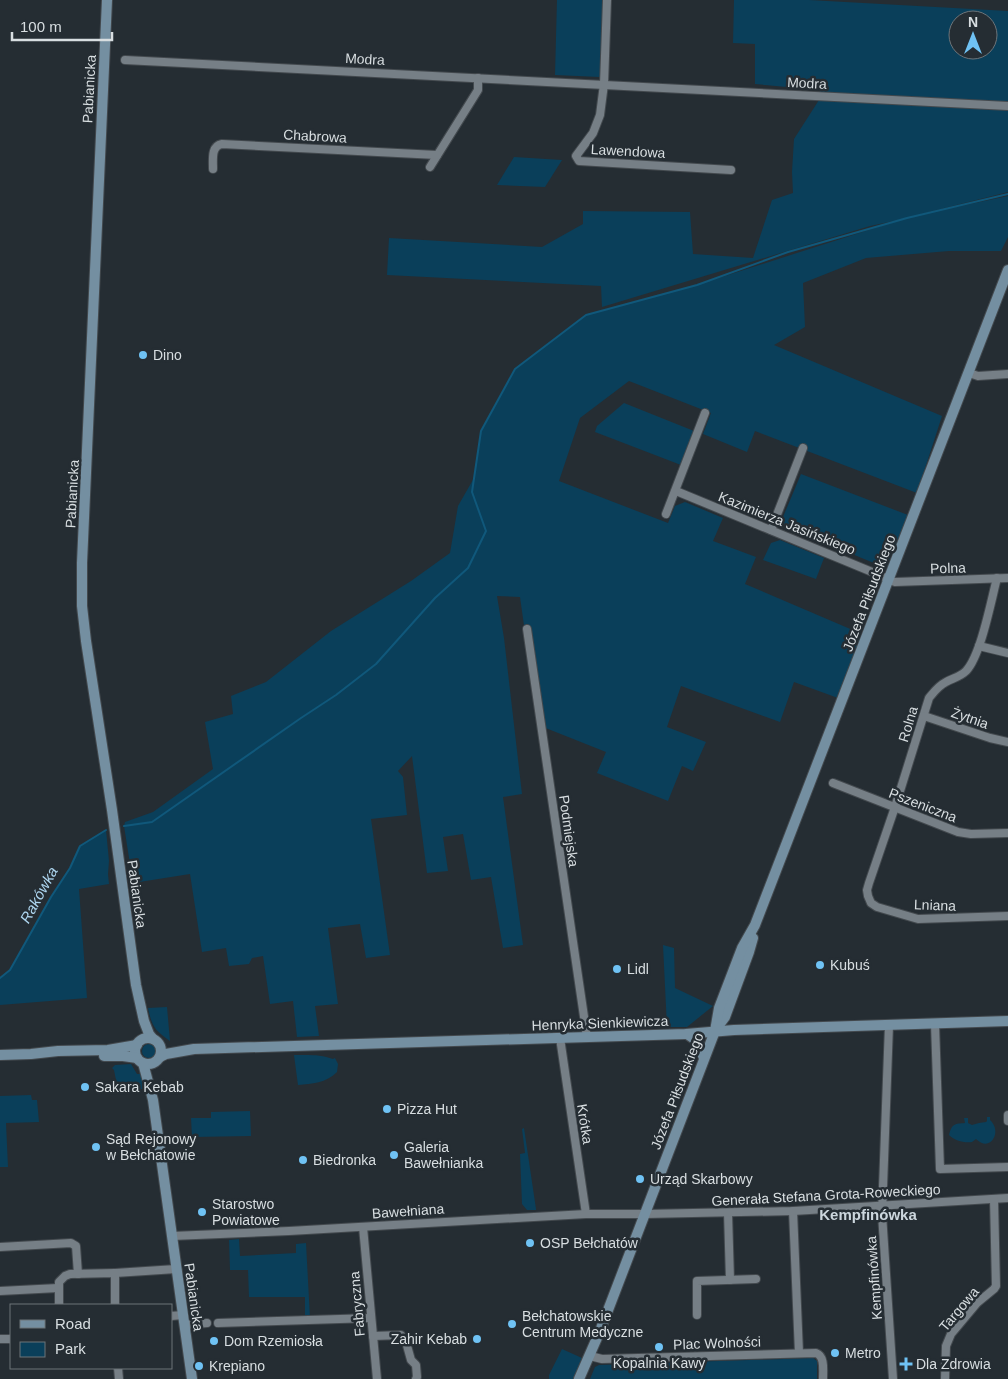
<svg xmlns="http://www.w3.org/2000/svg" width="1008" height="1379" viewBox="0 0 1008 1379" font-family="Helvetica,sans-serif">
<rect width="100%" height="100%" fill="#252d33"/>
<g fill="#0a3f5a" fill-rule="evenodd">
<polygon points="557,0 603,0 600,77 555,75"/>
<path d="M734,0H809L1008,11V192L913,216L1008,196V237L1001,251H949L866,258L803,283L805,327L774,345L942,416L917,493L755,431L747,452L703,434L711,413L629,381L580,418L559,481L668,523L675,506L685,502L723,518L713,541L756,557L745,584L862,634L838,698L794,682L780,722L681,686L667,727L706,742L693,771L682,766L668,801L597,773L606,752L538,725L520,597L497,596L504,638L522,794L503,797L523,945L503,948L491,877L471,880L463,834L443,837L448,871L427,873L412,756L398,771L403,777L407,815L371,819L390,955L366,958L360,924L328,928L338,1004L315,1006L319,1036L297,1037L293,1001L270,1004L263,956L252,958L249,964L229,966L226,948L202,952L190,874L133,883L124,826L125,822L153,812L213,769L205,722L233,714L231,696L266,682L331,631L411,581L450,553L458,506L474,478L481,431L515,369L586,315L697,285L903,219L870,226L602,307L601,286L387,275L389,238L542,247L583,224V211L690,212L693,254L753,258L772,200L793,193L792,172L794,139L819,100L820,90L755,84V44L733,43ZM958,20H988V50H958Z"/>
<polygon points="514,157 562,160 545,187 497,185"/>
<polygon points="624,403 694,431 681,465 595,432 597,426"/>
<polygon points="801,474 908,515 886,568 784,526 783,517"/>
<polygon points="780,540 824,558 816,579 763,560 771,543"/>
<polygon points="106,830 109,861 108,874 109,884 79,889 87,998 0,1005 0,978 10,970 51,897 70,868 80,846"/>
<polygon points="663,945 674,948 675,988 713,1006 687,1027 667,1027"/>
<path d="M167,1007L170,1041C154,1030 152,1026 148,1008Z"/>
<circle cx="149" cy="1051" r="7"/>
<path d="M294,1055C307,1055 321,1054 333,1059L335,1058L338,1064L337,1072C326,1083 312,1084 298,1085Z"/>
<polygon points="131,1064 137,1074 142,1074 144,1089 118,1090 114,1070 112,1068 115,1065"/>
<polygon points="31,1095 32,1100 37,1100 39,1122 6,1123 8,1167 0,1167 0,1096"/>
<polygon points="250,1111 251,1136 192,1137 191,1118 211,1118 211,1112"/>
<path d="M987,1117H990V1120C1003,1132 990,1153 976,1139L972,1142C964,1143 955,1141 949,1135C952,1123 955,1124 965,1123L964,1118H968V1123L972,1125L979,1123L986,1122L987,1121Z"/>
<polygon points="524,1128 536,1209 536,1210 527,1210 522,1204 520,1154 525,1153 522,1129"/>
<polygon points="239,1239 240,1256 296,1253 296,1244 306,1243 310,1318 305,1318 305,1297 249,1297 248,1270 230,1270 229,1240"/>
<polygon points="562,1349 582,1358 574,1379 549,1379 549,1375"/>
<polygon points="813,1358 817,1361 817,1379 590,1379 595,1367 599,1365"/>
</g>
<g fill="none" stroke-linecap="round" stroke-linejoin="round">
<g stroke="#10587b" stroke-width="2">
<polyline points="124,826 152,822 301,718 336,695 376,664 435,598 468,568 486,531 472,492 481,431 515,369 586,315 697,285 788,252 907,218 1008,194"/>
<polyline points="0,978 10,970 51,897 70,868 80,846 106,830"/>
</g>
<g stroke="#43494e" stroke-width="10">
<g id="street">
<polyline points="607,0 604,84 600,115 593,133 576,156 579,161 731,170"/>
<polyline points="125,60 1008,106"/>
<polyline points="430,167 478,90 478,78"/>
<path d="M213,169C213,159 211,146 222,144L437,155"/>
<polyline points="969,373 978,376 1008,374"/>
<polyline points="676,491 889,579"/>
<polyline points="666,514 705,413"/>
<polyline points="771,530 803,448"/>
<path d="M997,578C991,601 981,655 966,671C960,677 953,678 946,682C938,686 934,692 929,698L895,807L869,883L867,890L868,896L871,903L877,907L918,919L1008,916"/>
<polyline points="889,580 895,582 1008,578"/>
<polyline points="527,629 587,1037"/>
<polyline points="979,646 1008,653"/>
<polyline points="924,716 990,738 1008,742"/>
<polyline points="833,783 958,832 971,834 1008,833"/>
<polyline points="935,1024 940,1169 1008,1167"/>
<polyline points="889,1025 882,1214 893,1379"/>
<polyline points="560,1038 586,1214"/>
<polyline points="1008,1115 1008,1121"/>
<polyline points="793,1211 799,1353"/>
<polyline points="728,1213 730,1280"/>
<polyline points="363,1227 377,1379"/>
<polyline points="172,1236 289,1231 586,1214 645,1214 793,1211 1008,1198"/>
<polyline points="0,1247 71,1243 76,1246 78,1274"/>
<polyline points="115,1273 176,1269"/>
<polyline points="0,1291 58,1288"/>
<polyline points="59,1305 59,1282 65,1276 70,1274 115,1273 115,1305"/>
<polyline points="697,1315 697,1281 756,1279"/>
<polyline points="171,1316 183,1315"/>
<polyline points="218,1323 371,1318"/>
<polyline points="184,1325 207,1323"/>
<polyline points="373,1336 401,1335 406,1342 411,1360 416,1365 417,1377 416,1379"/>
<polyline points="0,1339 11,1339"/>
<path d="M590,1356L602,1359L816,1353C825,1356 823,1370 823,1379"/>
<polyline points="118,1368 119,1379"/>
<polyline points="945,1379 946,1346 951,1334 977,1303 994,1289 996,1286 994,1199"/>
</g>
</g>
<g stroke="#43494e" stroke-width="12">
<g id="secondary">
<polyline points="107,0 82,563 82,606 86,641 112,810 136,985 144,1021 149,1034 153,1039"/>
<polyline points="719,1025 725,1017 749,952 753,938"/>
<polyline points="687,1034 697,1041 704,1058"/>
<circle cx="148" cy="1051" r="13"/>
<polyline points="0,1055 31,1054 58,1051 108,1050 137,1045"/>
<polyline points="104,1056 123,1056 137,1058"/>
<polyline points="160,1057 166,1054 194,1049 686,1034 734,1030 1008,1021"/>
<polyline points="143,1063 153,1100 192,1379"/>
<polyline points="579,1379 600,1331 715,1031 719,1008 742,948 755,925 1008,270"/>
</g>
</g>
<use href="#street" stroke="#767f86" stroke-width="8"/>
<use href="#secondary" stroke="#748fa1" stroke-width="10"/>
</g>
<g fill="#6fc2f4" stroke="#252d33" stroke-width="2">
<circle cx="143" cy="355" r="5"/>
<circle cx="820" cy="965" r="5"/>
<circle cx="617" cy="969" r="5"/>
<circle cx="85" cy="1087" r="5"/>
<circle cx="387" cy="1109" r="5"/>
<circle cx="96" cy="1147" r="5"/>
<circle cx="394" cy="1155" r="5"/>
<circle cx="303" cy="1160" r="5"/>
<circle cx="640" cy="1179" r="5"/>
<circle cx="202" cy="1212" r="5"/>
<circle cx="530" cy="1243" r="5"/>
<circle cx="512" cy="1324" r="5"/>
<circle cx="477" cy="1339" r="5"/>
<circle cx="214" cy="1341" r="5"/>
<circle cx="659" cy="1347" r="5"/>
<circle cx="835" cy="1353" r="5"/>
<path d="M903.5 1356.5h5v5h5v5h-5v5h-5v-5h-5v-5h5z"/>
<circle cx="199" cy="1366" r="5"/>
</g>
<g text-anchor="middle" stroke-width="5" stroke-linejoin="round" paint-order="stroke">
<g font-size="14" fill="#d8dee1" stroke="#252d33">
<text transform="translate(365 59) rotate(3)" y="5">Modra</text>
<text transform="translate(807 83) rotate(3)" y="5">Modra</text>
<text transform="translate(89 89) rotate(-87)" y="5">Pabianicka</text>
<text transform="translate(315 136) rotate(3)" y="5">Chabrowa</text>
<text transform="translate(628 151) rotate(3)" y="5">Lawendowa</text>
<text transform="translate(72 494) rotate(-87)" y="5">Pabianicka</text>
<text transform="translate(787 523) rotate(22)" y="5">Kazimierza Jasińskiego</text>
<text transform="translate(948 568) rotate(-2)" y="5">Polna</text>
<text transform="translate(869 593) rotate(-69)" y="5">Józefa Piłsudskiego</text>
<text transform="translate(970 718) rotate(19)" y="5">Żytnia</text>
<text transform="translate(908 724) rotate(-73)" y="5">Rolna</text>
<text transform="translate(923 805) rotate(21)" y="5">Pszeniczna</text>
<text transform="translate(569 831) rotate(82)" y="5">Podmiejska</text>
<text transform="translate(137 894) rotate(82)" y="5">Pabianicka</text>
<text transform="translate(935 905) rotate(2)" y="5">Lniana</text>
<text transform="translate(600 1023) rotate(-2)" y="5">Henryka Sienkiewicza</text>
<text transform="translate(677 1091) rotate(-69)" y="5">Józefa Piłsudskiego</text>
<text transform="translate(585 1124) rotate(81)" y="5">Krótka</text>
<text transform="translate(826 1195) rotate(-3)" y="5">Generała Stefana Grota-Roweckiego</text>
<text transform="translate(408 1211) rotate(-4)" y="5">Bawełniana</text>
<text transform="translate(874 1278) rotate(-94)" y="5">Kempfinówka</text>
<text transform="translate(194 1297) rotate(82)" y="5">Pabianicka</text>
<text transform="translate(357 1304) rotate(-95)" y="5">Fabryczna</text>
<text transform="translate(959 1309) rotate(-50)" y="5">Targowa</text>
<text transform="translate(717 1343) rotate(-2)" y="5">Plac Wolności</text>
</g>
<g font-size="14" fill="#d8dee1" stroke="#252d33" text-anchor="start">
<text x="153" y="360">Dino</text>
<text x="830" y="970">Kubuś</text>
<text x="627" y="974">Lidl</text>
<text x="95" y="1092">Sakara Kebab</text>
<text x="397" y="1114">Pizza Hut</text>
<text x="106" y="1144">Sąd Rejonowy<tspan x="106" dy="16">w Bełchatowie</tspan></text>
<text x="404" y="1152">Galeria<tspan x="404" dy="16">Bawełnianka</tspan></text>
<text x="313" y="1165">Biedronka</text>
<text x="650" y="1184">Urząd Skarbowy</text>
<text x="212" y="1209">Starostwo<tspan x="212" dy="16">Powiatowe</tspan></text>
<text x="540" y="1248">OSP Bełchatów</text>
<text x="522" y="1321">Bełchatowskie<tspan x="522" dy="16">Centrum Medyczne</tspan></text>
<text x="467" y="1344" text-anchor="end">Zahir Kebab</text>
<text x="224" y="1346">Dom Rzemiosła</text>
<text x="845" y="1358">Metro</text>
<text x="659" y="1368" text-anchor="middle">Kopalnia Kawy</text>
<text x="916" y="1369">Dla Zdrowia</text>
<text x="209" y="1371">Krepiano</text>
</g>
<g font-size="15" font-style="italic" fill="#aed6f0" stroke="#252d33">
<text transform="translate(39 895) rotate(-61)" y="5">Rakówka</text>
</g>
<g font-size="15" font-weight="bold" fill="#ccd6dd" stroke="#252d33">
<text x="868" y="1220">Kempfinówka</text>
</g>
</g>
<rect x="10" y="1304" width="162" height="65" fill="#252d33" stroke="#6d7479"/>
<rect x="20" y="1320" width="25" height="8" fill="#748fa1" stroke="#6d7479"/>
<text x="55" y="1329" font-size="15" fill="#d8dee1">Road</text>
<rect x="20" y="1342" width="25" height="15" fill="#0a3f5a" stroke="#6d7479"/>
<text x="55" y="1354" font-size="15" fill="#d8dee1">Park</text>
<g transform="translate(973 35)"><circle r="24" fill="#252d33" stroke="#6d7479"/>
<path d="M0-4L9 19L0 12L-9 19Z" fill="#6fc2f4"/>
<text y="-8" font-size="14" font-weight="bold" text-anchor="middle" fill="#d8dee1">N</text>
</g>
<path d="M12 32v8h100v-8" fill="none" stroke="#d8dee1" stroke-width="2.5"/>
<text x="20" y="32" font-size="15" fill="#d8dee1" stroke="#252d33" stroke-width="4" paint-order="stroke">100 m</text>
</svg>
